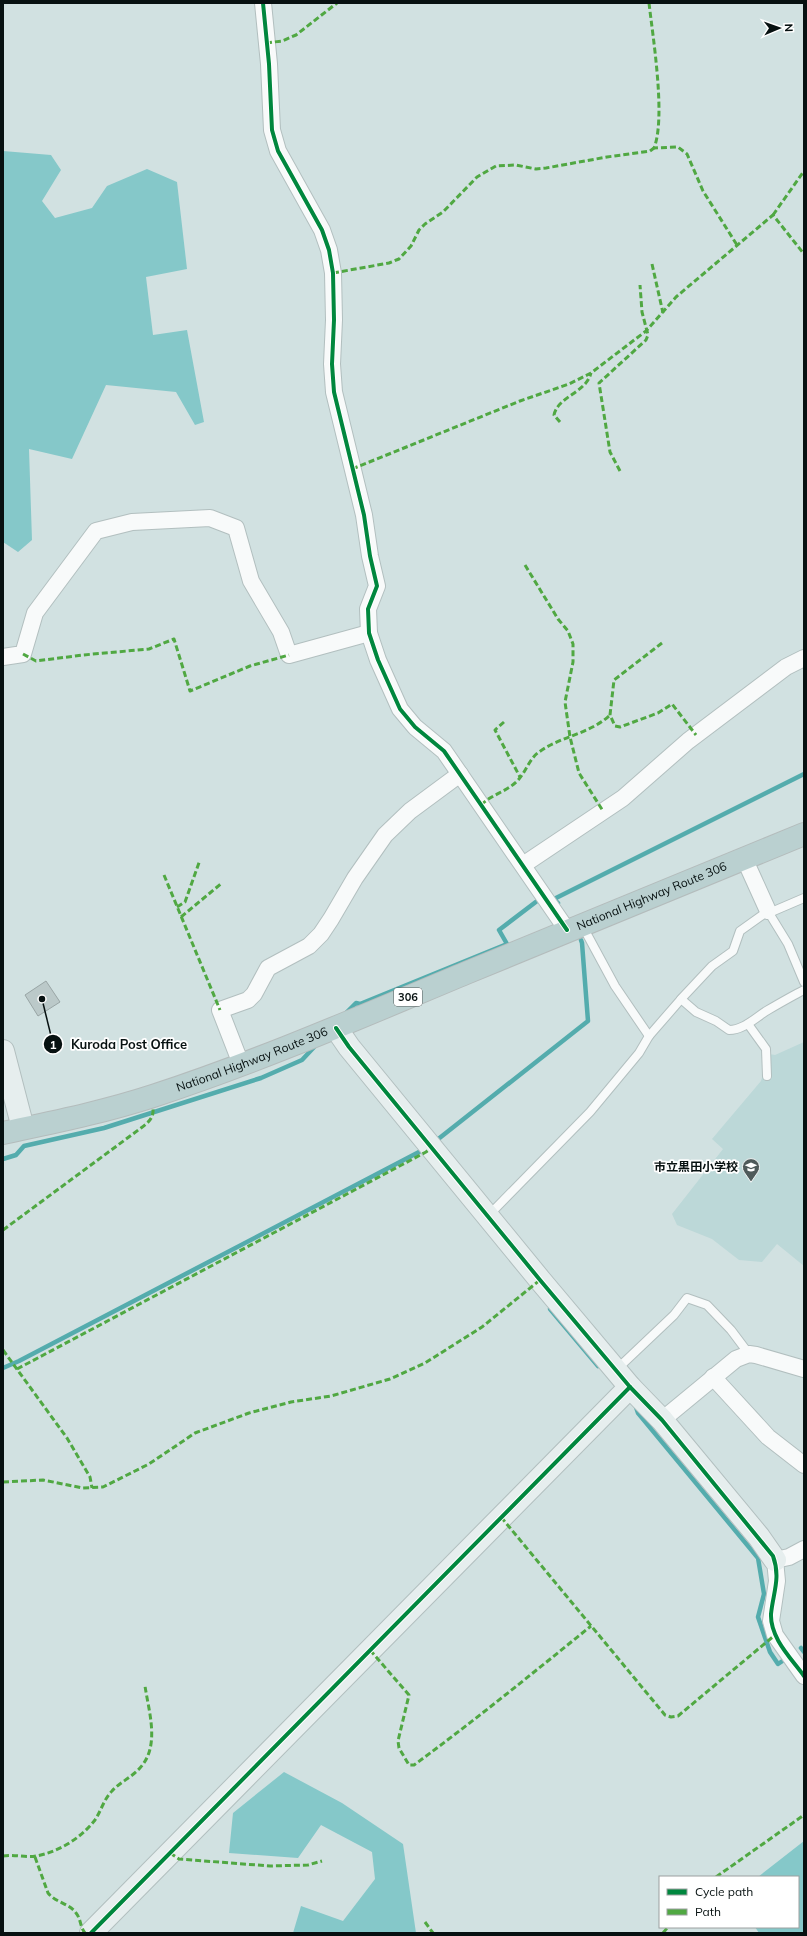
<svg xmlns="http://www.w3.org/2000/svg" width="807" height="1936" viewBox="0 0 807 1936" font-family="Mulish,'Noto Sans JP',sans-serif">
<rect width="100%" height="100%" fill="#d1e1e1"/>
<polygon fill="#bcd8d8" points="804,1042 804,1266 777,1244 762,1262 739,1260 712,1239 677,1225 672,1214 723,1149 712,1139 761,1081 769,1054 775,1055"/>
<g fill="#85c8c9">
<polygon points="3,151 51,155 61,170 42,201 55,218 92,208 107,186 147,169 177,182 187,269 146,277 153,335 187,330 204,422 195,425 176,392 106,385 72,459 29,449 32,540 18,552 3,542"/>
<polygon points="284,1772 342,1803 403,1844 416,1933 293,1933 301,1906 343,1921 375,1879 372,1852 321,1825 298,1858 229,1853 233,1813"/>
<polygon points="804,1841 804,1933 759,1933 755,1927 798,1927 798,1877 758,1877"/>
</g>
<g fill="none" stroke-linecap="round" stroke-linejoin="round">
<g stroke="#54acad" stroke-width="4.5">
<polyline points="558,903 554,899 804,774"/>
<polyline points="344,1015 356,1003 360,1004 507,944 499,930 541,898"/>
<polyline points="437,1140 588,1021 582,943 581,940"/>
<polyline points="3,1159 16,1155 24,1146 104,1128 261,1078 302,1060 316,1045"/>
<polyline points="550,1309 598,1366"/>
<polyline points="3,1368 19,1361 419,1152"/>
<polyline points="636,1407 638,1413 758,1558 764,1594 758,1617 770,1652 778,1664 784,1660"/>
<polyline points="801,1648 804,1652"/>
</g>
</g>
<polygon fill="#bbc9c9" stroke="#99a5a5" points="46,981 60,1002 38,1016 25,995"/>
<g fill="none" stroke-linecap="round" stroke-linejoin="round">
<g stroke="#b2bfbf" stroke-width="10">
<g id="lane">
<polyline points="769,913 788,944 804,982"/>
<polyline points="582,925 615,986 649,1036"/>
<path d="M681,999L696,1012L716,1021L729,1030C744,1030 756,1017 768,1010C780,1003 792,996 804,990"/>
<polyline points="748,1024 766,1049 767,1076"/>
<polyline points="488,1216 590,1112 639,1053 649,1036 682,998 712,966 733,951 740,931 768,911 769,913 804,898"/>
<polyline points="616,1370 674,1315 687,1298 707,1305 731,1330 749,1354"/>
</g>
</g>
<g stroke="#b2bfbf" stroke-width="18">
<g id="street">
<polyline points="263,3 269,64 272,130 278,151 322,230 329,250 333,273 334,320 332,364 334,392 364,515 370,556 377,586 368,609 369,633 378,660 400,709 415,727 444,751 567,930"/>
<polyline points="3,657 23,654 35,613 96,531 132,522 210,518 236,528 251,581 281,632 289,655 369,633"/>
<polyline points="744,858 768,911"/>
<polyline points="523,865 623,798 688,741 786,667 804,658"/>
<polyline points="241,1064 220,1010 248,1000 254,994 268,968 309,946 321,934 331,919 355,878 385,835 410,811 460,774"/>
<polyline points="713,1377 768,1437 804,1465"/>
<polyline points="662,1420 736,1359 749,1354 756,1355 804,1369"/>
<polyline points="804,1549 789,1557 775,1560 777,1581 771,1621 775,1635 804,1676"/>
</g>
</g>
<g stroke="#b2bfbf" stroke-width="24">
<g id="secondary">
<polyline points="336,1028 349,1047 540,1280 630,1387 662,1420 759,1537 775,1560"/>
<polyline points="3,1051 23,1128"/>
<polyline points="91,1933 630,1387"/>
</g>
</g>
<g stroke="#b4bcbc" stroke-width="24">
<g id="highway">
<path id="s1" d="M3,1133C54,1122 104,1112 153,1096C260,1061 363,1016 466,973C578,926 691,880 804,834"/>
</g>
</g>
<use href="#lane" stroke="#f8fafa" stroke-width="8"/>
<use href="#street" stroke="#f8fafa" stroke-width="16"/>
<use href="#secondary" stroke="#e6eeee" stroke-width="22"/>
<use href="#highway" stroke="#bad0d0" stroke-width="22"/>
<g stroke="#50a842" stroke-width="3" stroke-dasharray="6 3" stroke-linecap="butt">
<path d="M649,3C653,38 666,118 654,148L678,147L687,154L703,191L737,245"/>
<polyline points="266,43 282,41 296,35 337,3"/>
<polyline points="773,215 804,171"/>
<polyline points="652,264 663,313"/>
<polyline points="333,273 389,263 399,259 411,246 419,230 425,224 443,212 477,177 496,166 516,165 536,169 546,168 607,157 650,151 654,148"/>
<path d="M560,422L554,415C558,396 586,393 591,373"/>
<polyline points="352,469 520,401 569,384 591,373 646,331 676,297 773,215 804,254"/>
<polyline points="620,471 610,452 599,383 646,340 648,335 642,312 640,285"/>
<polyline points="525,565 558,619 568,631 573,644 573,662 565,702 570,737 579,773 603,811"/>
<polyline points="662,643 614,680 610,715 615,726 620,727 658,713 672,704 696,735"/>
<polyline points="23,654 36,661 83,655 149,649 174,639 190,691 250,666 289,655"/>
<polyline points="504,722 495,730 520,777"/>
<path d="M481,805C492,794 509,791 519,779C526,771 530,758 539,752C561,736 590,734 610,715"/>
<polyline points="164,875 220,1010"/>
<polyline points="177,907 185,902 200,860"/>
<polyline points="181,917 222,883"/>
<path d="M3,1230L141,1128C149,1122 154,1118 153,1107"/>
<polyline points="3,1350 67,1438 90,1477 92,1488"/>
<polyline points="17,1369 426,1152 431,1148"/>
<polyline points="3,1482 43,1480 83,1488 103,1487 149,1464 195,1433 249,1413 291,1402 331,1396 390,1379 425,1363 482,1327 540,1280"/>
<polyline points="501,1517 665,1715 671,1717 678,1716 775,1635"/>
<path d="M370,1650L409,1695L398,1741L399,1748L409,1765H414C474,1721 533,1673 591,1626"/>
<polyline points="170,1853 179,1859 270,1866 308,1865 322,1861"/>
<path d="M3,1856C14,1854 26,1858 36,1856C59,1852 81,1838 95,1820C101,1811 104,1799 112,1791C119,1783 130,1778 138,1770C161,1748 149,1713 145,1686"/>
<path d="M35,1857L48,1893C56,1903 69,1903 76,1913C81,1919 80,1927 85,1933"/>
<polyline points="716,1877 804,1815"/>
<polyline points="425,1922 433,1933"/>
<polyline points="663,1933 668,1927"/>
</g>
<g stroke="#fff" stroke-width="6">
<g id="cycleway">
<polyline points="263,3 269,64 272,130 278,151 322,230 329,250 333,273 334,320 332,364 334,392 364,515 370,556 377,586 368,609 369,633 378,660 400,709 415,727 444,751 567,930"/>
<path d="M336,1028L349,1047L540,1280L630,1387L662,1420L773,1556C781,1578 773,1593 771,1614C770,1638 791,1658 804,1676"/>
<polyline points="91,1933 630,1387"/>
</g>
</g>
<use href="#cycleway" stroke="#00873e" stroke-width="4"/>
</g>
<defs>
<g id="school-pin" transform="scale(0.9)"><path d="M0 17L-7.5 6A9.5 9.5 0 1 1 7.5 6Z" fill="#4e5a5a" stroke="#fff"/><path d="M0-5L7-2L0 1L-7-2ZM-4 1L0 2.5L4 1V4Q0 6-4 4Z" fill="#fff"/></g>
</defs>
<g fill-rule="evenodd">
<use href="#school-pin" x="751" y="1167"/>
</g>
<g text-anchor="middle" stroke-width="3.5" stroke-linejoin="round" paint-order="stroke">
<rect fill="#fff" stroke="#515858" stroke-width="1" x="394" y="988" width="28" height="18" rx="3"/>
<g font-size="11" font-weight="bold" fill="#071111">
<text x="408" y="1001">306</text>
</g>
<g font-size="12" fill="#071111" stroke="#fff">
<text dy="4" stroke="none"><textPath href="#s1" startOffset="692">National Highway Route 306</textPath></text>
<text dy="4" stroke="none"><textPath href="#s1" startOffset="260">National Highway Route 306</textPath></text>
</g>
<g font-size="12" font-weight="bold" fill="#071111" stroke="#fff" text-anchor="end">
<text x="738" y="1171">市立黒田小学校</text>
</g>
</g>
<path fill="none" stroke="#071111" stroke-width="1.5" d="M42 999L53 1044"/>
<g fill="#071111" stroke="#fff" stroke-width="1.5">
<circle cx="42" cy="999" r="4"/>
<circle cx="53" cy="1044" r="10"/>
</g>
<g font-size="12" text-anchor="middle" font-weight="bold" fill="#fff">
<text x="53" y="1049">1</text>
</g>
<g font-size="13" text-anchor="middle" font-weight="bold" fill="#071111" stroke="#fff" stroke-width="3.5" stroke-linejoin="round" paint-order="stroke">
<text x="129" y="1049">Kuroda Post Office</text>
</g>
<rect width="807" height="1936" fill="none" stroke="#071111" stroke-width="8"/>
<rect x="659" y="1876" width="140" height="52" fill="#ffffff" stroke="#9ca0a0"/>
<rect x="667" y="1889" width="20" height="6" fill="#00873e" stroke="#9ca0a0"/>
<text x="695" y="1896" font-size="12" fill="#071111">Cycle path</text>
<rect x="667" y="1909" width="20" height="6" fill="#50a842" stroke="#9ca0a0"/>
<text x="695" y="1916" font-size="12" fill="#071111">Path</text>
<g transform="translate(779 28) rotate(88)" stroke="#ffffff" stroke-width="3" paint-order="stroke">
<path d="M0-3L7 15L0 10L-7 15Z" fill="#071111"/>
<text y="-6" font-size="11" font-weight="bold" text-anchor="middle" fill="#071111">N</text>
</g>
</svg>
